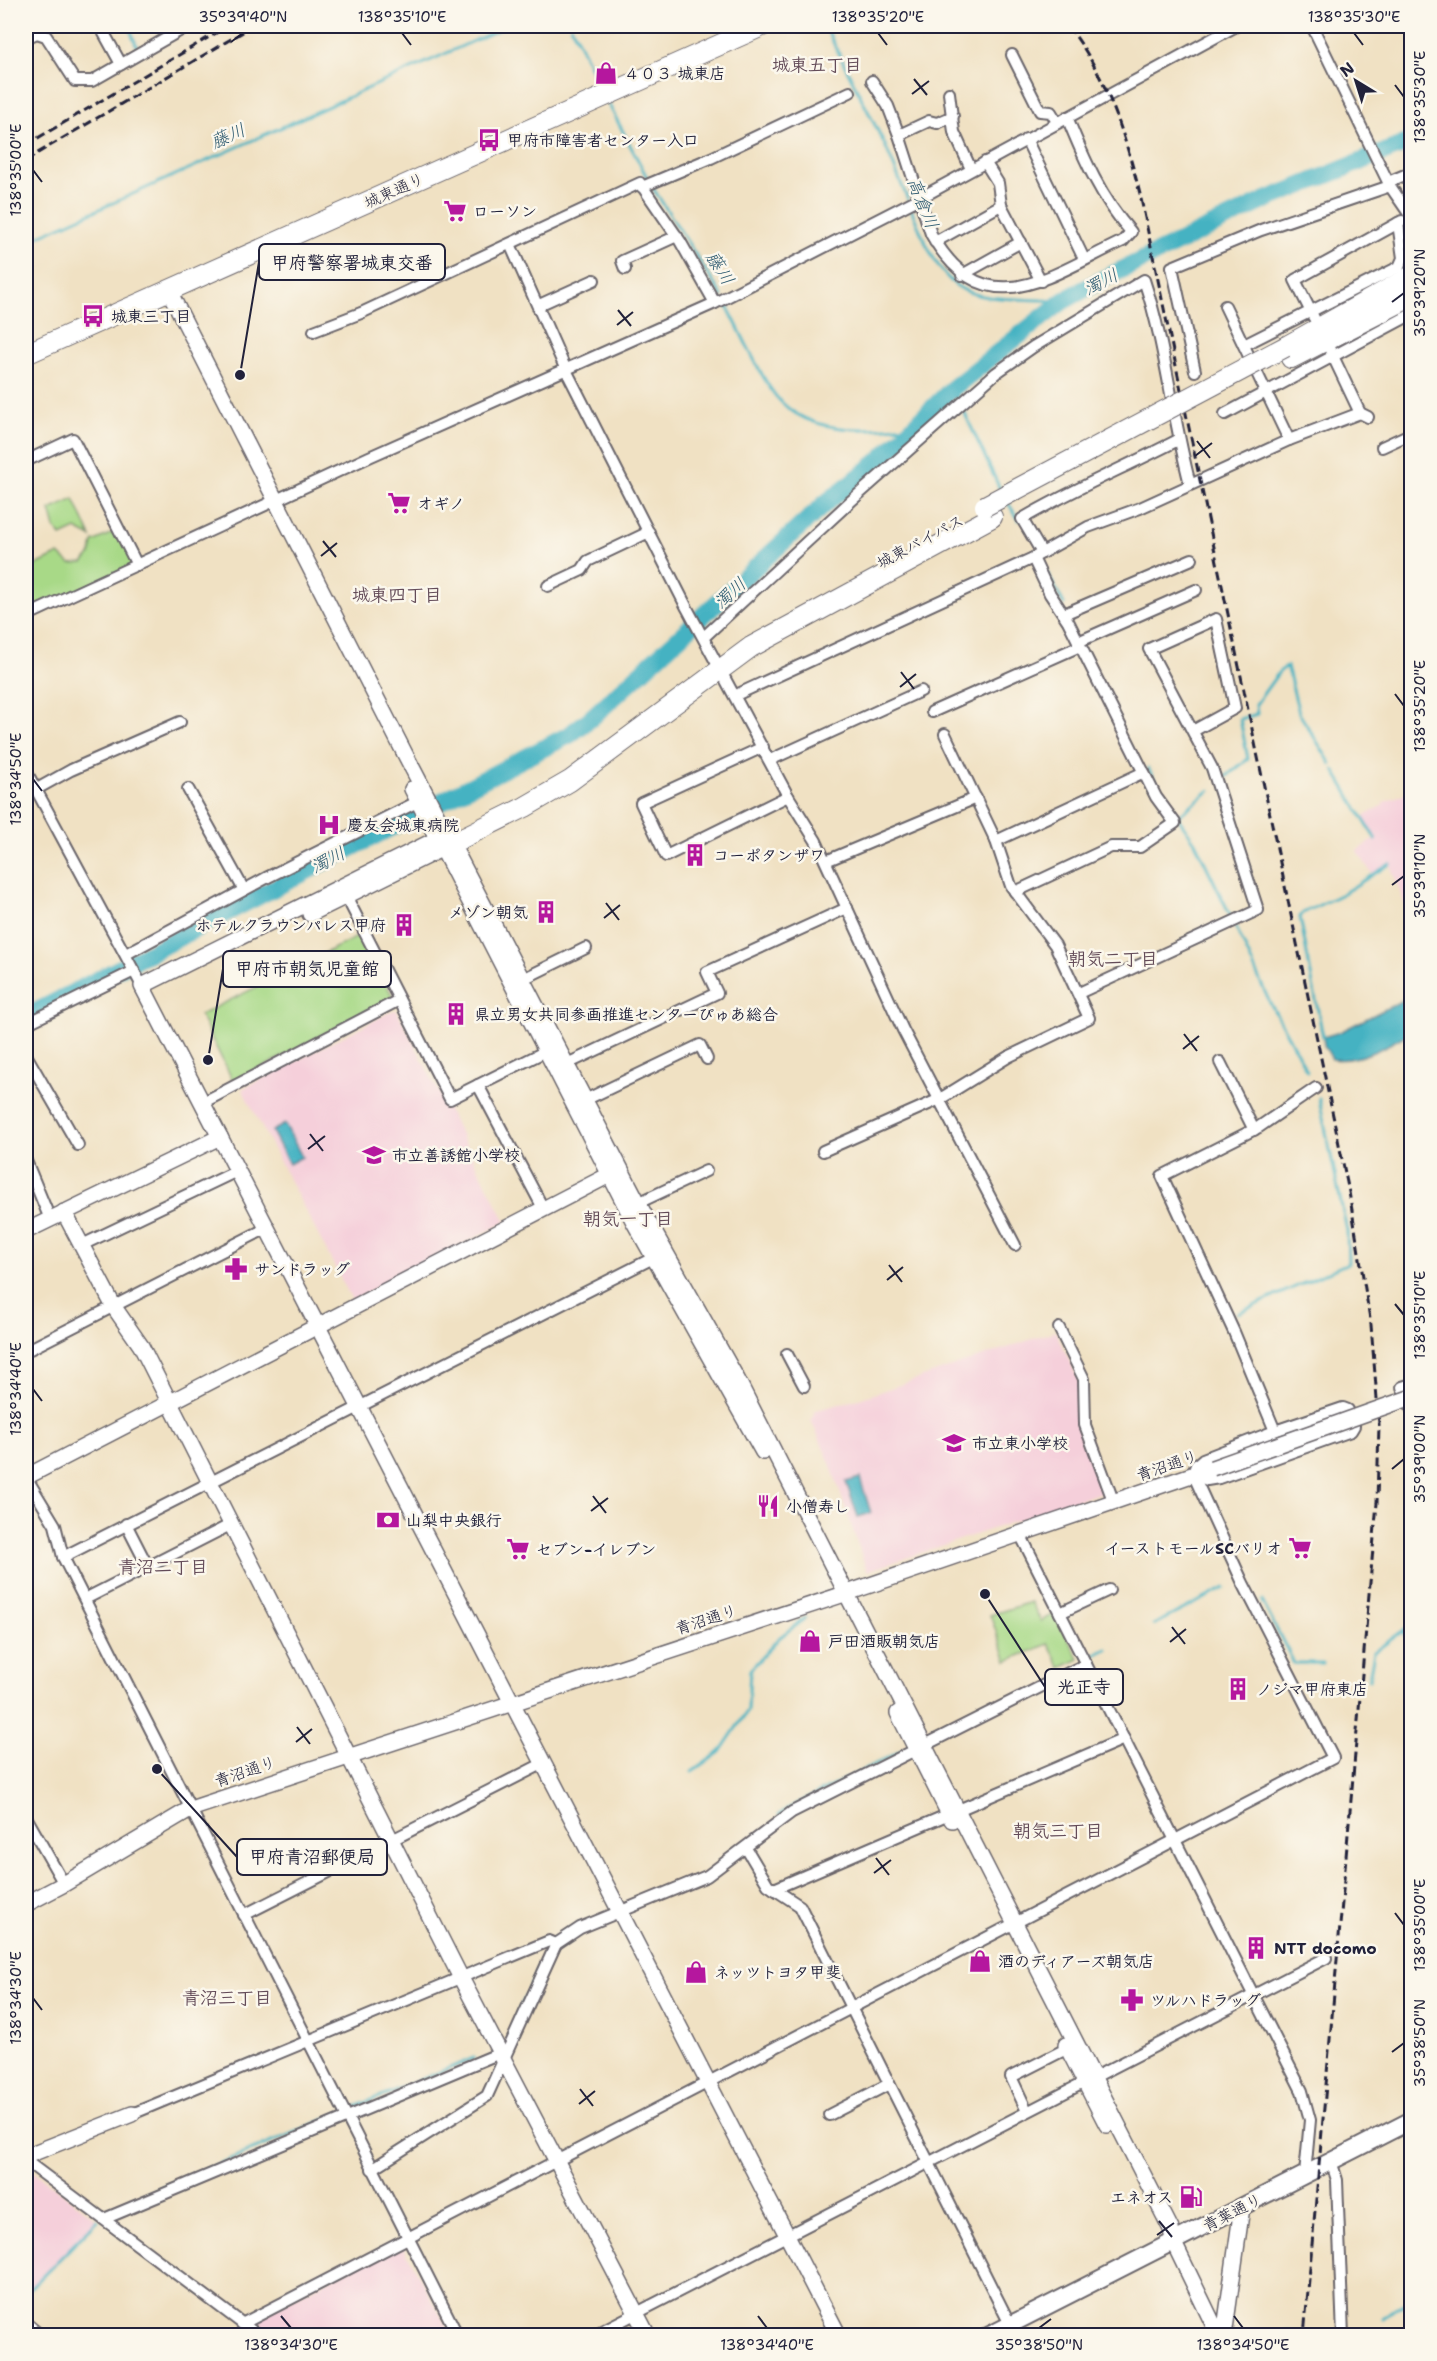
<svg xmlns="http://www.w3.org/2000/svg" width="1437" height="2361" viewBox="0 0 1437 2361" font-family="'Shantell Sans','Klee One',sans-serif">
<rect width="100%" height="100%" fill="#fbf7ec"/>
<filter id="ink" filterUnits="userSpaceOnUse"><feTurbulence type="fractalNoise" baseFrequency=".0167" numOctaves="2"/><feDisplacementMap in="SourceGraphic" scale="12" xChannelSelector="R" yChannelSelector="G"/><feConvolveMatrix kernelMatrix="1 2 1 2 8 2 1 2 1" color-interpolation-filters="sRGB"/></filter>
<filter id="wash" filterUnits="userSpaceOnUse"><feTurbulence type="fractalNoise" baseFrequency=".008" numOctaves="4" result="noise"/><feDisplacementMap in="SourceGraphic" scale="24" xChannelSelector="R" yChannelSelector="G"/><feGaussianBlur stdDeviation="1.35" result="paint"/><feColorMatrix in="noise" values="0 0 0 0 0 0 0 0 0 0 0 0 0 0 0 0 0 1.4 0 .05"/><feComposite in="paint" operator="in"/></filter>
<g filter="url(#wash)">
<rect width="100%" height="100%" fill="#f0e1c3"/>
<g fill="#f5cfda">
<polygon points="1411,791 1412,908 1407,910 1390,865 1373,875 1357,851 1375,839 1362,817 1382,806 1384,802"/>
<polygon points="394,1010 397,1011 506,1222 352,1300 242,1089"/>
<polygon points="1055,1331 1082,1387 1081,1424 1102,1492 867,1571 830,1463 811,1420 816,1410 859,1399"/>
<polygon points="26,2166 98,2220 26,2293"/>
<polygon points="401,2242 451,2335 267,2335 258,2317"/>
</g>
<g fill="#a8d987" stroke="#657e61" stroke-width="1.5">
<polygon points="74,499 91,537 76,529 61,536 55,528 50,510"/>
<polygon points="118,530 137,565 33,613 26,597 26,570 59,554 70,564 83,563 91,554 93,542"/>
<polygon points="361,935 393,997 234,1083 200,1015"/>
<polygon points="1031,1602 1041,1621 1055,1613 1079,1659 1061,1668 1048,1644 1007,1661 990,1615"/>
</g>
<g fill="#45b2c2" stroke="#346a7e" stroke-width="1.5">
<path d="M1409,997H1411V1032C1388,1045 1360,1063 1332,1059L1324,1045L1323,1037L1340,1032Z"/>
<polygon points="285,1124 302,1157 289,1164 272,1131"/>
<polygon points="860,1478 871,1513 858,1517 846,1482"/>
</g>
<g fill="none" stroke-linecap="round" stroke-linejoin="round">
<g stroke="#45b2c2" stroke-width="3">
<polyline points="129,26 137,47"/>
<polyline points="571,26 601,89"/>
<polyline points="825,26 885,145 908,200"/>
<polyline points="608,103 651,185 722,296"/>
<path d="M910,206C950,308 962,296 1063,301"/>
<polyline points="26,242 507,26"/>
<path d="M725,302C740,330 753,361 770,388C800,436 865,432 913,425"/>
<polyline points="953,388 1000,489"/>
<polyline points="1008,503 1019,520"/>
<polyline points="1039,558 1064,604"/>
<polyline points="1148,768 1162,795 1195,842 1232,919"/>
<polyline points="1334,770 1376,840"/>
<polyline points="1223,779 1248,759 1240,719 1257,714 1256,704 1279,672 1287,666 1299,713 1331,764"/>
<polyline points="1177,817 1210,790"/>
<polyline points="1235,925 1269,1001 1307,1071"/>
<polyline points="1323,1037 1300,917 1303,913 1342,894 1390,864"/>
<polyline points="1238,1313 1348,1263 1347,1231 1319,1099"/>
<polyline points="1262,1601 1294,1663 1323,1663"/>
<polyline points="1153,1625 1225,1588"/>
<polyline points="1403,1632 1412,1647"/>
<polyline points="1087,1659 1107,1649"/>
<polyline points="1369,1679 1374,1652 1412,1624"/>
<polyline points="692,1772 720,1752 748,1710 750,1670 779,1638 805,1618"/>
<polyline points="779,1815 789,1808 905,1749"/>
<polyline points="553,1941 580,1923"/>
<polyline points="515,2020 549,1946"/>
<polyline points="348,2110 474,2058"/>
<polyline points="103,2215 107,2211 341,2113"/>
<polyline points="26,2293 98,2220"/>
<polyline points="1383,2318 1395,2308 1412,2301"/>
<polyline points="1287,2332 1326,2335"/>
</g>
<polyline stroke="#45b2c2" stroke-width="18" points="26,1017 569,735 590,719 827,502 880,460 953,388 1063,301 1105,278 1266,200 1412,141"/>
</g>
</g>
<g filter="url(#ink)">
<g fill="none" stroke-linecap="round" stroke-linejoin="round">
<g stroke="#6a656b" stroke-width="14">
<g id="street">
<polyline points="100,26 121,64"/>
<polyline points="1312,26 1390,186 1412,218"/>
<polyline points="26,38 37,33 46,36 75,81 92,81 188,26"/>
<polyline points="1012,55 1040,111 1051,112 1057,122"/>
<path d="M872,81L888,106L899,135L931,234C985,329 1050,275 1123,241L1131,232C1101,198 1084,159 1067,117"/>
<polyline points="949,93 954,132 971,169"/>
<polyline points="899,135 929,121 937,123 953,116"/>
<polyline points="1026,139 1084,259"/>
<polyline points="985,162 998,183 1001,205 1041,281"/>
<polyline points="1388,182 1412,172"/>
<polyline points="642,187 711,158 850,92"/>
<polyline points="935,242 1001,205"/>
<polyline points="510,244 566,370 687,608 788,796 816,841 903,1030 1015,1245"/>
<polyline points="625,269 622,261 677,236"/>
<polyline points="962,275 1021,242"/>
<polyline points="539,305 594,280"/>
<polyline points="1225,306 1289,440"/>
<polyline points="1314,318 1295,280 1402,221"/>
<polyline points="314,331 361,313 640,183 680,241 715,303"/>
<polyline points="1244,345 1399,267 1403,258 1398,223"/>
<polyline points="1330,350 1360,413"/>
<polyline points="1195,371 1172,267 1261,230 1390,186"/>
<polyline points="1225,414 1412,314"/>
<polyline points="1382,447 1412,433"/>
<polyline points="26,461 73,439 137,565"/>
<path d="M1042,553L1022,519C1073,489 1126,467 1178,440"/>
<polyline points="548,586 582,570 588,561 649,532"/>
<polyline points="1064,614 1192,559"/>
<polyline points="26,616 369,457 715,303 920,198 1236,26"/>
<path d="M704,637L851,501L996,373L1033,347L1144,280C1166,346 1172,416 1190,484"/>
<polyline points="1078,642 1196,590"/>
<polyline points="736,695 1033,558 1088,527 1140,508 1289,440 1360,413 1368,417"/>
<polyline points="932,712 1080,646"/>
<polyline points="763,747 641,803 666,856 788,796"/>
<polyline points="770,760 921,691"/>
<polyline points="26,771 142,986"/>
<polyline points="188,789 244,890"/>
<polyline points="35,790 71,770 180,722"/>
<polyline points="996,841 1144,772"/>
<polyline points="826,861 976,798"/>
<polyline points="343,890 450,1099 550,1049"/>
<polyline points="1015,892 1111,847 1140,847 1175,823 1156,797 1068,621 1050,594 1033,558"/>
<polyline points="126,954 268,877 423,799"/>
<polyline points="523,979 586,948"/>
<polyline points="1079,993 1258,910 1212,768 1149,649 1216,619 1235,708 1193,731"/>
<polyline points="26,1024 134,971"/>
<polyline points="26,1055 78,1145"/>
<polyline points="1220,1062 1254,1130"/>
<polyline points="567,1064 717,993 707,972 847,908"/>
<polyline points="478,1085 544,1210"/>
<polyline points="585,1100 700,1045 707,1059"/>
<polyline points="202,1103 399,1000"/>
<polyline points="823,1151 940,1099 1008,1057 1089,1018 1055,945 1011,886 996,841 945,734"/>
<polyline points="26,1161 50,1219"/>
<polyline points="638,1203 706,1171"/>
<polyline points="82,1245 237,1171"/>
<polyline points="1059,1328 1084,1379 1085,1425 1114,1503"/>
<polyline points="26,1351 267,1228"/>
<polyline points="787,1354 804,1386"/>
<polyline points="1412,1384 1402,1387 1412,1410"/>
<polyline points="1193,1474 1207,1480 1219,1478 1351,1431 1354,1426 1348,1410 1343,1408 1275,1431"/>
<polyline points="26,1477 55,1525 63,1557 458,2336"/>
<polyline points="126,1524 148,1567"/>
<polyline points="1020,1534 1302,2091 1310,2120 1305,2174"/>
<polyline points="63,1557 659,1255"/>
<polyline points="85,1599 232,1524"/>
<polyline points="1060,1613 1109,1590"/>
<polyline points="26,1817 64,1884"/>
<polyline points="746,1848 768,1885 800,1906 1016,2336"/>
<polyline points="774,1889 1124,1739"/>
<polyline points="244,1915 544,1763"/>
<polyline points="1027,2111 1011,2077 1068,2048"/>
<polyline points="132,2114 549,1941 556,1944 580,1928 707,1876 792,1812 1086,1664"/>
<polyline points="829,2115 889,2084"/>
<polyline points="26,2161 259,2336"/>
<polyline points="1331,2161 1337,2180 1343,2336"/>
<polyline points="372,2169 487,2096 556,1944"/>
<polyline points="104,2219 500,2053"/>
<polyline points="242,2324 1333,1758 1243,1583 1193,1474 1196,1465 1203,1459 1275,1431 1234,1332 1162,1176 1259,1127 1316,1088"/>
<polyline points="592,2336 1326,1958"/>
</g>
</g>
<g stroke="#6a656b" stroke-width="18">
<g id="secondary">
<polyline points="169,291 405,754 645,1216 738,1381 1171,2229 1173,2241 1219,2336"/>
<polyline points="412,789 634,1222 763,1452"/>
<polyline points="445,835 142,986 839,2336"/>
<polyline points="310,914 449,845"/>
<polyline points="64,1212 114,1307 141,1346 461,1978 648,2336"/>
<polyline points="26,1231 220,1137"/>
<polyline points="26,1477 617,1171"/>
<polyline points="898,1713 952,1820"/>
<polyline points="26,1904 64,1884 190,1809 838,1596 1212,1468"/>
<polyline points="1066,2045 1107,2125"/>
<polyline points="26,2156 132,2114"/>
<polyline points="26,2326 38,2336"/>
<polyline points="1224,2336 1242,2207"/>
</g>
</g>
<g stroke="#6a656b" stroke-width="20">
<polyline id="primary" points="988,2336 1412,2120"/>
</g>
<g stroke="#6a656b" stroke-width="22">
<g id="highway">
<polyline points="1285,347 1412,276"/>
<polyline points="26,354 762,26"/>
<polyline points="1291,358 1412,296"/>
<polyline points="452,843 525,807 570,781 751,647 992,517"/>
</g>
</g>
<use href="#street" stroke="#fff" stroke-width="10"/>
<use href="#secondary" stroke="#fff" stroke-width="15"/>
<use href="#primary" stroke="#fff" stroke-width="16"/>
<use href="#highway" stroke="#fff" stroke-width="20"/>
<g stroke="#22223b" stroke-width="3" stroke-dasharray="9 4.5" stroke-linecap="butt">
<path d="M1068,26C1106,74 1125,135 1140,194L1349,1192L1371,1325L1379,1424L1377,1503L1304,2336"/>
<polyline points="26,145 228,26"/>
<polyline points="26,160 253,26"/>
</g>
<g stroke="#6a656b" stroke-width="18" stroke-linecap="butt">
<polyline id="secondary-bridge" points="1212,1468 1412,1397"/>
</g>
<g stroke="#6a656b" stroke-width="22" stroke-linecap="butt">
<polyline id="highway-bridge" points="985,506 1285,347"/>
</g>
<use href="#secondary-bridge" stroke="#fff" stroke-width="15"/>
<use href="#highway-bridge" stroke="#fff" stroke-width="20"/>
</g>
</g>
<path fill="none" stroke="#22223b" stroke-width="2" d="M402,33L411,45M878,33L887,45M1354,33L1363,45M231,42L243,33M914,79L927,95M1395,85L1404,97M912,94L929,81M33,170L42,182M1392,302L1404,293M618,310L631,326M617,325L633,312M1197,441L1210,458M1195,456L1212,443M323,541L336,557M321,556L337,543M901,672L914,689M900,687L916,674M1395,694L1404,706M33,779L42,791M1392,885L1404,876M606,903L619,920M604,918L620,905M1184,1034L1197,1051M1183,1049L1199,1036M310,1134L323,1151M308,1149L325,1136M889,1265L902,1282M887,1280L903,1267M1395,1304L1404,1315M33,1389L42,1401M1392,1469L1404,1459M593,1496L606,1513M591,1511L608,1498M1172,1627L1185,1644M1170,1642L1186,1629M297,1727L310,1744M296,1742L312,1729M876,1858L889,1875M874,1873L891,1860M1395,1913L1404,1925M33,1998L42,2010M1392,2052L1404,2043M580,2089L593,2106M579,2104L595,2091M1159,2221L1172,2237M1157,2235L1174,2223M281,2316L291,2328M758,2316L767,2328M1234,2316L1243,2328M1039,2328L1051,2319"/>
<defs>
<g id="shop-bare" transform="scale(1.8)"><path d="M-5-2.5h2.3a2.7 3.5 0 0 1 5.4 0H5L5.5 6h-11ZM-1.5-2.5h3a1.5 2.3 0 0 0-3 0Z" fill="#b5179e" stroke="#fbf7ec" stroke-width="2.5" paint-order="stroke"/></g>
<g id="bus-bare" transform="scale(1.8)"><path d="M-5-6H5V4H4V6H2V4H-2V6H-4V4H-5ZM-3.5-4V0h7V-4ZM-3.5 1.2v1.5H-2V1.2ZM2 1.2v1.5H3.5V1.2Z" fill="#b5179e" stroke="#fbf7ec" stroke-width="2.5" paint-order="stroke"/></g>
<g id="supermarket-bare" transform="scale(1.8)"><path d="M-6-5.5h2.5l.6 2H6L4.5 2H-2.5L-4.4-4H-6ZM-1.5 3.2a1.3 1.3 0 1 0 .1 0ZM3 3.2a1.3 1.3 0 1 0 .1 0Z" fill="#b5179e" stroke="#fbf7ec" stroke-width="2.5" paint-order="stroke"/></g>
<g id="hospital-bare" transform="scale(1.8)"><path d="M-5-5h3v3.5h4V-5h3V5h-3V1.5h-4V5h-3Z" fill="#b5179e" stroke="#fbf7ec" stroke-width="2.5" paint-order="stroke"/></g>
<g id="building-bare" transform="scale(1.8)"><path d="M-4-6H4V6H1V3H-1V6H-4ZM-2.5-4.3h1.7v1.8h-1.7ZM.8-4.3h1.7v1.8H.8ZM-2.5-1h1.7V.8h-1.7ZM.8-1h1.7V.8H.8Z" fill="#b5179e" stroke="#fbf7ec" stroke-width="2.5" paint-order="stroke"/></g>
<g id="school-bare" transform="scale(1.8)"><path d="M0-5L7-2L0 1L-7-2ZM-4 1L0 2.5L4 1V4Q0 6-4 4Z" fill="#b5179e" stroke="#fbf7ec" stroke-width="2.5" paint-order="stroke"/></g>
<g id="pharmacy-bare" transform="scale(1.8)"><path d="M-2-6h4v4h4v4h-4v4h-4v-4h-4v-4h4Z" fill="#b5179e" stroke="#fbf7ec" stroke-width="2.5" paint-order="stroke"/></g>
<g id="restaurant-bare" transform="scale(1.8)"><path d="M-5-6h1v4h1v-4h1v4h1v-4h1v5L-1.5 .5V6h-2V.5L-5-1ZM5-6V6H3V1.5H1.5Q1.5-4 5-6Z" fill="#b5179e" stroke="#fbf7ec" stroke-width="2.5" paint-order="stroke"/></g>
<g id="bank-bare" transform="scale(1.8)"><path d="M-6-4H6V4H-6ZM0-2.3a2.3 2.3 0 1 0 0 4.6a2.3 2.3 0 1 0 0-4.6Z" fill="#b5179e" stroke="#fbf7ec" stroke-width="2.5" paint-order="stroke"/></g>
<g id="fuel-bare" transform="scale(1.8)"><path d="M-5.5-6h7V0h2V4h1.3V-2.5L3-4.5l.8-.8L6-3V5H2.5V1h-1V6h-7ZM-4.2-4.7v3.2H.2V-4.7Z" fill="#b5179e" stroke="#fbf7ec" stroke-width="2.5" paint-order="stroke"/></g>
</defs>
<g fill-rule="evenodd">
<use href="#shop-bare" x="606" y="73"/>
<use href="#bus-bare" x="489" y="140"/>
<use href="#supermarket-bare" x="455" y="211"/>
<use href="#bus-bare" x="93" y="316"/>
<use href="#supermarket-bare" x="399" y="503"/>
<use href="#hospital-bare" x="329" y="825"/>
<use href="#building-bare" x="695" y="855"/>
<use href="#building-bare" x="546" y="912"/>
<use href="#building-bare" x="404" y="925"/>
<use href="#building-bare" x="456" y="1014"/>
<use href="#school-bare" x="374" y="1155"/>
<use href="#pharmacy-bare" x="236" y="1269"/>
<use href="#school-bare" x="954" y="1443"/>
<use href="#restaurant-bare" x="768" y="1506"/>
<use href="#bank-bare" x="388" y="1520"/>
<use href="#supermarket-bare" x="1300" y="1548"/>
<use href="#supermarket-bare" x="518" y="1549"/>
<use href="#shop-bare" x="810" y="1641"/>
<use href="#building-bare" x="1238" y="1689"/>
<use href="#building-bare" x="1256" y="1948"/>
<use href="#shop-bare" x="980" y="1961"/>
<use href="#shop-bare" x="696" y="1972"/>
<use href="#pharmacy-bare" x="1132" y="2000"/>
<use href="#fuel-bare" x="1191" y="2197"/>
</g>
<g text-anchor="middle" stroke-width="5" stroke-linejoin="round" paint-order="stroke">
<g font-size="16" font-weight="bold" fill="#22223b" stroke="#fbf7ec" text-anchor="start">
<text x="624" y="79">４０３ 城東店</text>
<text x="507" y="146">甲府市障害者センター入口</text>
<text x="473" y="217">ローソン</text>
<text x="111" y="322">城東三丁目</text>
<text x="417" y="509">オギノ</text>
<text x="347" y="831">慶友会城東病院</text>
<text x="713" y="861">コーポタンザワ</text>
<text x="528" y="918" text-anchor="end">メゾン朝気</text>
<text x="386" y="931" text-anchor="end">ホテルクラウンパレス甲府</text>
<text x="474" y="1020">県立男女共同参画推進センターぴゅあ総合</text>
<text x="392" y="1161">市立善誘館小学校</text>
<text x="254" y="1275">サンドラッグ</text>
<text x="972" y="1449">市立東小学校</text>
<text x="786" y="1512">小僧寿し</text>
<text x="406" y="1526">山梨中央銀行</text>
<text x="1282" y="1554" text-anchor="end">イーストモールSCバリオ</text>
<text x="536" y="1555">セブン-イレブン</text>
<text x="828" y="1647">戸田酒販朝気店</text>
<text x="1256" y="1695">ノジマ甲府東店</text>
<text x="1274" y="1954">NTT docomo</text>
<text x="998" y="1967">酒のディアーズ朝気店</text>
<text x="714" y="1978">ネッツトヨタ甲斐</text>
<text x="1150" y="2006">ツルハドラッグ</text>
<text x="1173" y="2203" text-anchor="end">エネオス</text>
</g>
<g font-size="16" fill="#22223b" stroke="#fbf7ec">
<text transform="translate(394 190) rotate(-24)" y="6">城東通り</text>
<text transform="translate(920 541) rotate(-28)" y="6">城東バイパス</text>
<text transform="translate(1167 1465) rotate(-19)" y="6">青沼通り</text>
<text transform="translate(706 1619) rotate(-18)" y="6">青沼通り</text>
<text transform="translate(245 1771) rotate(-19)" y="6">青沼通り</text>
<text transform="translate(1232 2212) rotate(-27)" y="6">青葉通り</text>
</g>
<g font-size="18" font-weight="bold" fill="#644c59" stroke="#fbf7ec">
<text x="817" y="71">城東五丁目</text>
<text x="397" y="601">城東四丁目</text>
<text x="1113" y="965">朝気二丁目</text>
<text x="628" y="1225">朝気一丁目</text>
<text x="163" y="1573">青沼二丁目</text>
<text x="1058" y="1837">朝気三丁目</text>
<text x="227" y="2004">青沼三丁目</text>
</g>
<g font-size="18" font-style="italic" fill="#305c71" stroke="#fbf7ec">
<text transform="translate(228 136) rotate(-24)" y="6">藤川</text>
<text transform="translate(923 203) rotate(68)" y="6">高倉川</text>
<text transform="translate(720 268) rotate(58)" y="6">藤川</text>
<text transform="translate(1101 282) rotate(-27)" y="6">濁川</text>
<text transform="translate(730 593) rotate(-42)" y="6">濁川</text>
<text transform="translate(328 860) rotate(-27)" y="6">濁川</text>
</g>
</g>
<path fill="none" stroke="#22223b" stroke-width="2" d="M240 375L259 262M208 1060L223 969M985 1594L1045 1687M157 1769L237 1857"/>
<g fill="#22223b" stroke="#fbf7ec" stroke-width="2">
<circle cx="240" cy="375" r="6"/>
<circle cx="208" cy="1060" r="6"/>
<circle cx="985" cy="1594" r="6"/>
<circle cx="157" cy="1769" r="6"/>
</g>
<g fill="#fbf7ec" stroke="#22223b" stroke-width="2">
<rect x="259" y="244" width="186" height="36" rx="6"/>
<rect x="223" y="951" width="168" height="36" rx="6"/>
<rect x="1045" y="1669" width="78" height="36" rx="6"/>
<rect x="237" y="1839" width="150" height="36" rx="6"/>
</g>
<g font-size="18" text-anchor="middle" font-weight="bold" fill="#22223b">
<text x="352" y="269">甲府警察署城東交番</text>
<text x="307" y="975">甲府市朝気児童館</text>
<text x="1084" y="1693">光正寺</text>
<text x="312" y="1863">甲府青沼郵便局</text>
</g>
<rect width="1437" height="2361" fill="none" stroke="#fbf7ec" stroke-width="66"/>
<g transform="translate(1356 81) rotate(322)" stroke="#fbf7ec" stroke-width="4.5" paint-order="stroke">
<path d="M0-4.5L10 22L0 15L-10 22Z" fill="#22223b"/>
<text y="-9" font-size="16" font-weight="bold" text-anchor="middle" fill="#22223b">N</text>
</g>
<rect x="33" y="33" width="1371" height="2295" fill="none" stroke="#22223b" stroke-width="2"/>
<g font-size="15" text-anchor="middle" fill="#22223b">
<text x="243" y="22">35°39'40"N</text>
<text x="402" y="22">138°35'10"E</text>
<text x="878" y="22">138°35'20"E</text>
<text x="1354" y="22">138°35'30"E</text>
<text transform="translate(1420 97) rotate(-90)" y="5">138°35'30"E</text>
<text transform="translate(16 170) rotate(-90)" y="5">138°35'00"E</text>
<text transform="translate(1420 293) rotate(-90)" y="5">35°39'20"N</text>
<text transform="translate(1420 706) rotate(-90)" y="5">138°35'20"E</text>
<text transform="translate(16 779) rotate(-90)" y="5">138°34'50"E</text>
<text transform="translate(1420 876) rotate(-90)" y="5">35°39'10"N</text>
<text transform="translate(1420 1315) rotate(-90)" y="5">138°35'10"E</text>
<text transform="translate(16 1389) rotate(-90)" y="5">138°34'40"E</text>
<text transform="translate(1420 1459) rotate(-90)" y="5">35°39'00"N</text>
<text transform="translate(1420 1925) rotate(-90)" y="5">138°35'00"E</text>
<text transform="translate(16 1998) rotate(-90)" y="5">138°34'30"E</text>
<text transform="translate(1420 2043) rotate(-90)" y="5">35°38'50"N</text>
<text x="291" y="2350">138°34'30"E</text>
<text x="767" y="2350">138°34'40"E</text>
<text x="1039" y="2350">35°38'50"N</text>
<text x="1243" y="2350">138°34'50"E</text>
</g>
</svg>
